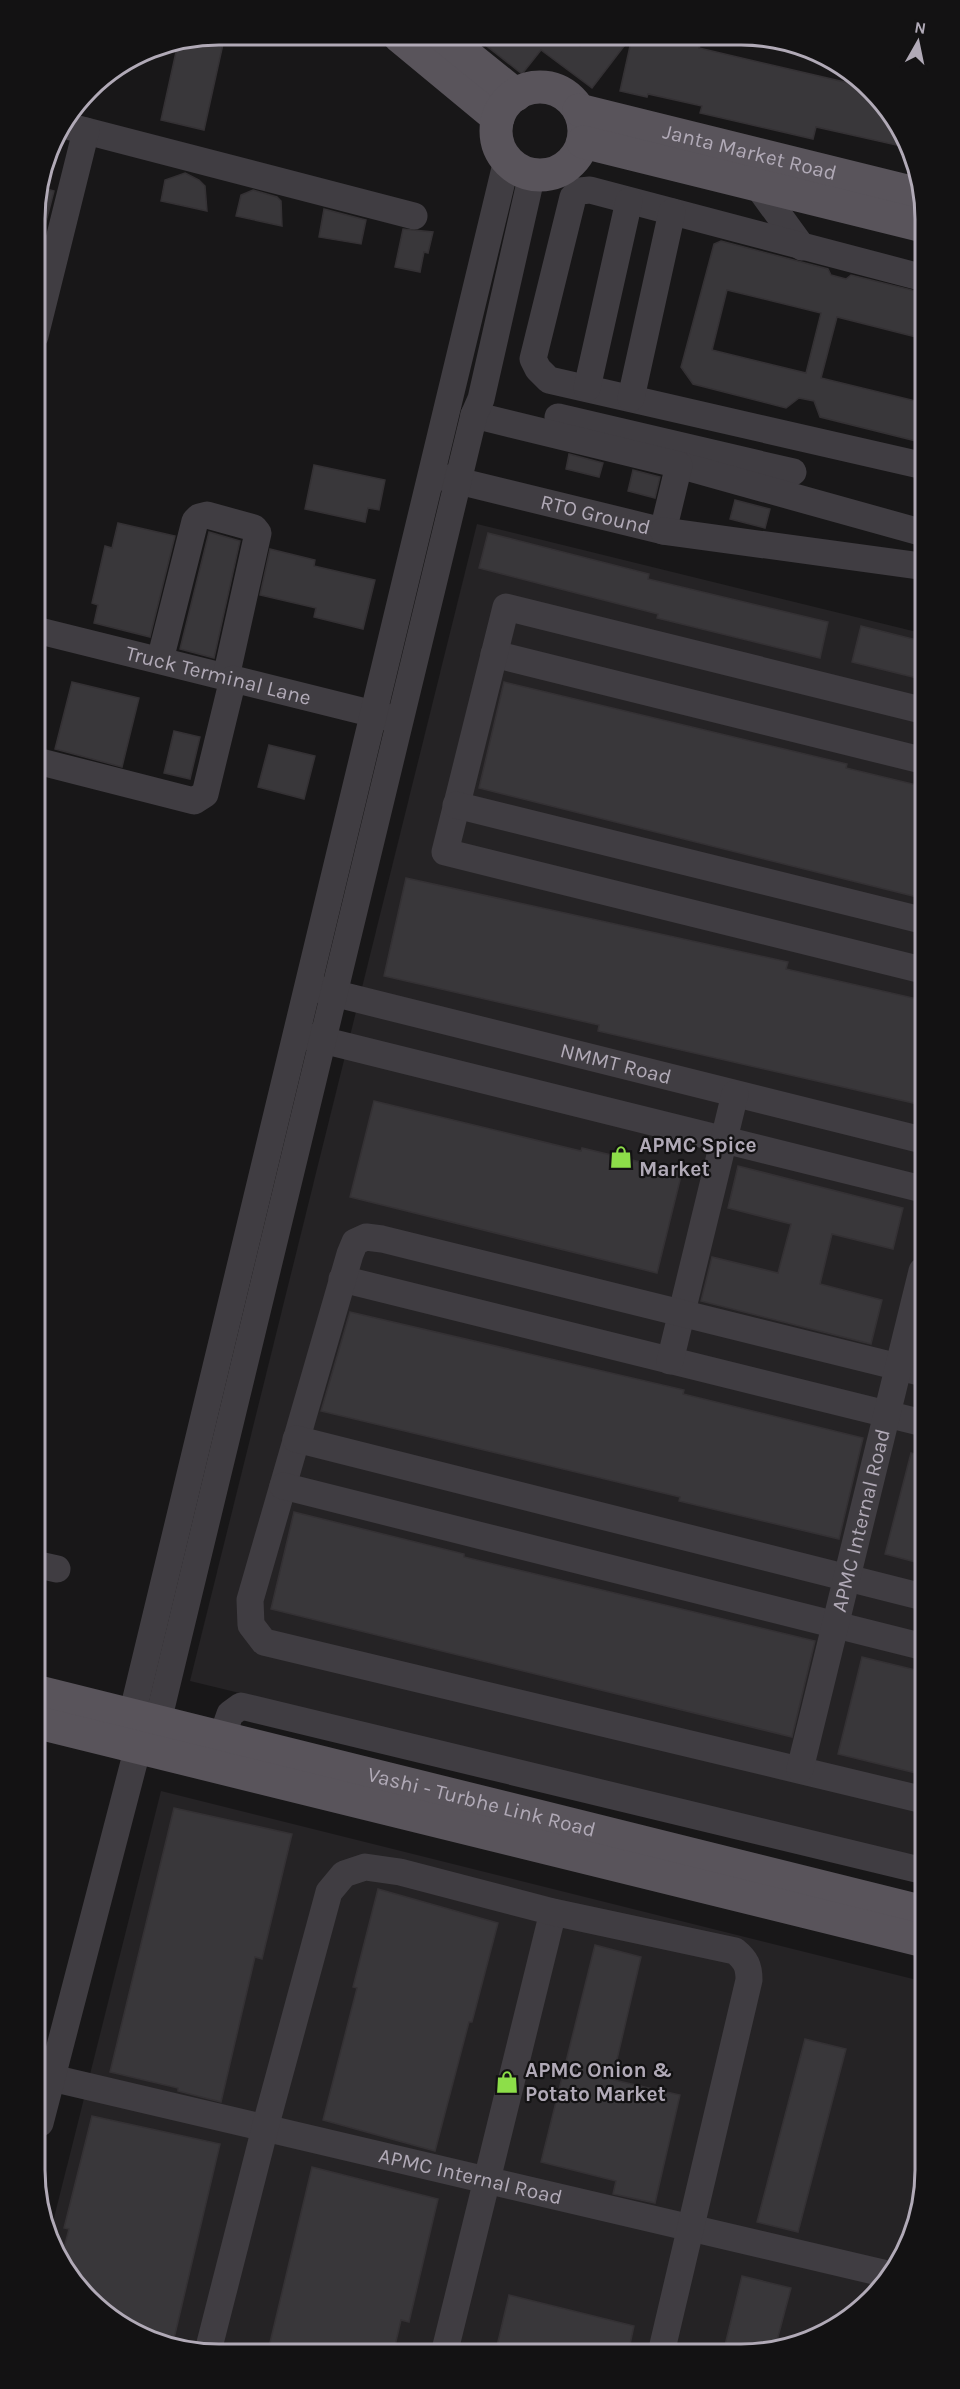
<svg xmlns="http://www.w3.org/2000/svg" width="960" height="2389" viewBox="0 0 960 2389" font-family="Karla,sans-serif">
<rect width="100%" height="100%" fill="#181718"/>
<g fill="#252325">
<polygon points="477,524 921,633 924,1859 190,1681"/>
<polygon points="161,1791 925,1982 925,2182 912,2240 887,2283 843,2324 788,2348 183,2351 137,2335 89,2301 50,2234"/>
</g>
<g fill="#39373a" stroke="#343134" stroke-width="1.5" fill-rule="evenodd">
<polygon points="218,35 225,35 204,130 161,120 178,43"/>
<polygon points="474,36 567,37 580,46 587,37 631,37 592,88 541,50 522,74"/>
<polygon points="632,37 658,37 674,41 675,37 702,38 699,48 849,83 851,74 871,88 905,147 816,127 813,139 700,113 702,106 648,94 647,97 620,91"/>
<polygon points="185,173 199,180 205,186 207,211 161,201 165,180"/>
<polygon points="40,187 54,191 40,245 35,244 35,207"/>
<polygon points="253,190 277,197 281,201 282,226 236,216 241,195"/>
<polygon points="324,209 366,220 361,244 319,237"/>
<polygon points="403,229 433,232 428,253 424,252 420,272 395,267"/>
<path d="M721,241L828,269L831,275L846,279L851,275L920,292V338L837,317L821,378L920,402V442L820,417L814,401L799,398L786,408L693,384L681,367L714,244ZM727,290L821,313L806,373L712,350Z"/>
<polygon points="569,454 603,463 599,477 566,469"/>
<polygon points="314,465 385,480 379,510 368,508 365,522 305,509"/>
<polygon points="633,470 660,477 655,498 628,491"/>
<polygon points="735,500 770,509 765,528 730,519"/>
<polygon points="118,523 175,536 150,637 94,623 98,605 92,603 105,546 112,548"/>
<polygon points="209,532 240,541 214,658 180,649"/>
<polygon points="488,533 649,574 648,579 828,622 820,658 657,618 658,614 479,568"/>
<polygon points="270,549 315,560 314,566 375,580 363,629 314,617 316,608 260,595"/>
<polygon points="861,626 921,641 921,679 852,662"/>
<polygon points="72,682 139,698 122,767 55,749"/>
<polygon points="504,682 847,764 846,768 921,786 921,898 479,788"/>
<polygon points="174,731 200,737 190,779 164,773"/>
<polygon points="269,745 315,756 304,799 258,787"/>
<polygon points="406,878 788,962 786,969 922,1000 922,1105 598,1031 599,1025 384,976"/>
<polygon points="374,1101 581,1151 582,1148 682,1172 657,1273 350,1197"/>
<polygon points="738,1166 903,1208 893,1249 832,1234 820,1284 882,1300 871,1344 701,1301 712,1257 778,1273 791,1224 728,1208"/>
<polygon points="350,1312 684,1390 683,1394 863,1438 839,1539 679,1501 680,1497 321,1411"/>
<polygon points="911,1453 923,1456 923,1564 885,1554"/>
<polygon points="294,1512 464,1554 464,1557 815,1641 792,1737 271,1609"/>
<polygon points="862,1657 924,1672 924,1775 838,1754"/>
<polygon points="174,1808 292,1834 262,1959 255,1957 221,2102 178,2091 178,2088 110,2072"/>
<polygon points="378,1889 498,1923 472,2022 469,2022 435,2151 323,2120 357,1988 353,1987"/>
<polygon points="595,1945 641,1957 615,2068 617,2068 614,2080 680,2095 655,2203 613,2194 616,2181 541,2162"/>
<polygon points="805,2039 846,2049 798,2232 757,2222"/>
<polygon points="92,2116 220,2144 172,2347 137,2335 89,2301 62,2255 69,2229 64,2228"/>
<polygon points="312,2167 438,2199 409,2322 401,2320 394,2350 268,2351"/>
<polygon points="742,2276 791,2288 775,2348 724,2349"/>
<polygon points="509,2295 634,2326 629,2349 496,2350"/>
</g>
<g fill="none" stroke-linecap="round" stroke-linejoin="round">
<g stroke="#403d42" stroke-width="27">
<polyline points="63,125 414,216"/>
<polyline points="757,185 802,247"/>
<polyline points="920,277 590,190 580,191 573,197 533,359 538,369 549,380 920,465"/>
<polyline points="35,336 86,131"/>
<polyline points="587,388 629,201"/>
<polyline points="631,398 672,212"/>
<polyline points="558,417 793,472"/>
<polyline points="679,465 920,532"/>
<path id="s1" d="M442,477L663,531L679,465L474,415"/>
<polyline points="663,531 920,566"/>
<path id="s2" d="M36,630L390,718"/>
<polyline points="494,654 921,760"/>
<polyline points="160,660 195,521 199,517 207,515 254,528 258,533 226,677"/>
<polyline points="921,710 506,607 445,852 922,970"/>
<polyline points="37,761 194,801 205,794 233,679"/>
<polyline points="456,805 921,920"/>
<path id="s3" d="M317,989L922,1140"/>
<polyline points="306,1036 922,1189"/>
<polyline points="342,1279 923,1423"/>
<polyline points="670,1361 735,1094"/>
<polyline points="923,1373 382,1239 366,1237 355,1242 350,1254 250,1600 251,1625 264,1642 924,1800"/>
<polyline points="296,1439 923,1597"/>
<polyline points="283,1486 924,1647"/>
<polyline points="39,1565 57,1569"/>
<polyline points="135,1734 132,1715 507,160"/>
<polyline points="222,1737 230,1714 241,1706 924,1871"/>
<path id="s4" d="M800,1769L922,1271"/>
<path id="s5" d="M52,2078L891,2275"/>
<polyline points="40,2123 138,1747 158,1721 474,415 481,399 532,174"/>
<polyline points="445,2350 553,1912"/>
<path d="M208,2351L265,2128L329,1892L344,1874L365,1867L400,1872L553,1912L735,1951C746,1960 749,1966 749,1980L662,2349"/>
</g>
<g stroke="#59545b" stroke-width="33">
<polyline points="399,36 498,118"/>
<polyline points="443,36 516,95"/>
<circle cx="540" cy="131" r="44"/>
<path id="s6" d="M579,110L919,194"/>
<polyline points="583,142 919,225"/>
<path id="s7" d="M39,1692L924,1912"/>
<polyline points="39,1723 924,1941"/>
</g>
</g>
<defs>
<g id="shop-bare" transform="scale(1.8)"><path d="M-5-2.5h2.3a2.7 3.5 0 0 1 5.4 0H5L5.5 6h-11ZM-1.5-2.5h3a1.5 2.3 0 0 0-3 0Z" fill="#8dde49" stroke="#131213" stroke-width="2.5" paint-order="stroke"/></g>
</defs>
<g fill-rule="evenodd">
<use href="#shop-bare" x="621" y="1157"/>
<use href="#shop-bare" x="507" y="2082"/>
</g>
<g text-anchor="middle" stroke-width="4.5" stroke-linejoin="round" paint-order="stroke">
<g font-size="21" fill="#b1aab7" stroke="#131213">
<text dy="7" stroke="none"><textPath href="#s6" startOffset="176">Janta Market Road</textPath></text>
<text dy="7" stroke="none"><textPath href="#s1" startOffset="158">RTO Ground</textPath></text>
<text dy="7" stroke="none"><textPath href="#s2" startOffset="188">Truck Terminal Lane</textPath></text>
<text dy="7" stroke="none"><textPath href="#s3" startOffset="308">NMMT Road</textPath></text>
<text dy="7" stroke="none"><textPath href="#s4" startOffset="256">APMC Internal Road</textPath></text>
<text dy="7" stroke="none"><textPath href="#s7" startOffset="456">Vashi - Turbhe Link Road</textPath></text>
<text dy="7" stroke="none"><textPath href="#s5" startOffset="430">APMC Internal Road</textPath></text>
</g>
<g font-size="21" font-weight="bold" fill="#b1aab7" stroke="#131213" text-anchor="start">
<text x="639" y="1152">APMC Spice<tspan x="639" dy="24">Market</tspan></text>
<text x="525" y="2077">APMC Onion &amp;<tspan x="525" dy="24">Potato Market</tspan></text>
</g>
</g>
<path d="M0 0H960V2389H0ZM219 45H741A174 174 0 0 1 915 219V2170A174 174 0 0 1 741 2344H219A174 174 0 0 1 45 2170V219A174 174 0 0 1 219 45Z" fill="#131213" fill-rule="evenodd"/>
<path fill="none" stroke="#b1aab7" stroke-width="3" d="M219 45H741A174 174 0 0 1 915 219V2170A174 174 0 0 1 741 2344H219A174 174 0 0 1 45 2170V219A174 174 0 0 1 219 45Z"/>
<g transform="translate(918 42) rotate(9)" stroke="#131213" stroke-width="4.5" paint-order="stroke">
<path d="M0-4.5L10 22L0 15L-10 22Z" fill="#b1aab7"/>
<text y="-9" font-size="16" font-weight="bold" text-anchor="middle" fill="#b1aab7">N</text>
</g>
</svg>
